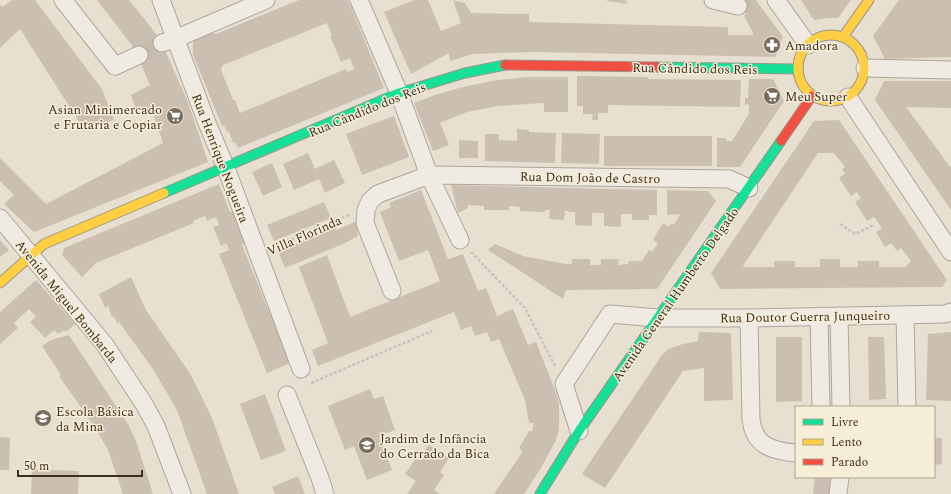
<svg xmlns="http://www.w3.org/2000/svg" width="951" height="494" viewBox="0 0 951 494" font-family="Spectral,serif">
<rect width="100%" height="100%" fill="#e7e0d1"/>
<g fill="#cbbfb2" fill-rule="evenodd">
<polygon points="12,0 35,0 102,89 114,120 85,131 20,29 0,48 0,4 2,7"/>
<polygon points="97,0 129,0 160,39 188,102 208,162 34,232 4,204 14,195 0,181 0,158 46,204 163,143 153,113 137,112 131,95 150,85 134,48"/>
<path d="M299,0H348L384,88L238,148L235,142L233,143L229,131L227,132L224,125L222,126L193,55V43L199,31L216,34ZM327,23L332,35L330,36L341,62L350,58L354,69L347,72L346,69L240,113L235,100H233L221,70L223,65Z"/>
<polygon points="415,0 428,0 441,31 461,23 453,0 465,3 471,13 529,14 529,22 728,27 728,35 754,35 744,16 746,13 739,2 734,0 756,0 783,37 775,57 535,52 473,54 450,61 449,53 411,74 384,12"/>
<polygon points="607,0 625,0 628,4 607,1"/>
<polygon points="801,0 851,0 838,18 829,18 814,20"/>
<polygon points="899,0 951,0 951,57 885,59 873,36"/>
<polygon points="577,76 648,77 648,79 741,80 740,107 608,105 608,113 598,113 598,120 592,120 593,114 583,114 583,106 577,106"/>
<polygon points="529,77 568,77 568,112 544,112 544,103 498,106 467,112 440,123 449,145 433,151 414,103 435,95 463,87 497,80"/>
<polygon points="749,79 773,79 784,101 740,167 717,167 717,138 726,138 726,141 732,141 749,114 749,104 745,105 745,98 748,98"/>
<polygon points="884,81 951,81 951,108 906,107 951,168 951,210 875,100"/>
<polygon points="394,116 409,157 362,175 346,134"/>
<path d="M839,120L947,280L942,287L720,289L711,273L814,121ZM818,153H834L845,167L842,169L845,174L839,178L851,196L857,192L861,198L855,202L867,221L874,217L882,228L876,232L885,247L891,243L897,251L901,248L911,261L906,267H879V261H858V267H840V259H820V267H795V261H774V267H744L743,266Z"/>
<polygon points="517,129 529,130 529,132 556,133 555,163 485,161 485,134 499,134 499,140 517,141"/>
<polygon points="562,133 600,134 599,164 561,163"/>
<rect x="604" y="136" width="108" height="30"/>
<polygon points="459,140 478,141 478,158 459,158"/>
<polygon points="308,153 315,169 334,160 345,183 325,193 319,179 294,190 283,164"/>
<polygon points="272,163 282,187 263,196 252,172"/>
<polygon points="219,184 230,212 233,210 246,243 242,245 290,363 267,373 219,254 229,250 226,243 221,246 213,227 219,225 216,217 207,221 205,216 193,221 194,223 96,263 82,277 62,255 64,248"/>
<polygon points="451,185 657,190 657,215 649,215 649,220 632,220 632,214 621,214 621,227 604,226 604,213 592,213 592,226 575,225 575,212 569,212 569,211 565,211 564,220 549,219 550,210 545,210 545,212 520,211 520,207 509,206 509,210 484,210 484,206 467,205 468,208 458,213"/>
<polygon points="421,190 448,259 463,254 478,291 486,288 497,316 513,309 528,345 536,342 555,390 559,403 559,430 555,442 541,468 524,494 494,494 521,454 522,451 519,448 529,431 532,431 534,423 529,423 525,400 499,339 491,342 487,332 475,336 471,326 461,330 454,312 318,366 312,350 328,343 299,267 327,255 350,317 440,281 428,250 399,261 380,212 391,207 389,203"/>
<polygon points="667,190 708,191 716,201 657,289 566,290 563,299 488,250 495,244 523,256 566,264 572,264 572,259 590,259 590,265 601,265 601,259 619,259 618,265 628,264 629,261 642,261 649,250 652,252 658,243 653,240 663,223 669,227 671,223 674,225 680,214 667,215"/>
<polygon points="324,202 331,218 274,241 267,225"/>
<polygon points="357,221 358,236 343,244 285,268 278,251 335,227 336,230"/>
<polygon points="0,240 9,250 0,257"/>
<polygon points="131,277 146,310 191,375 212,418 239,494 207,494 177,410 153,369 119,322 117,323 114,316 112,317 108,306 105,308 99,294"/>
<polygon points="36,280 75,324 66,332 64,330 58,334 54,330 45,338 30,322 36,317 29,309 14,323 18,328 0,344 0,312"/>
<polygon points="699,332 731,333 733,400 704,401 704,368 683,371 605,488 582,474 662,355 668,349 683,344 698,341"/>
<polygon points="951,332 951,401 926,400 928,334"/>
<polygon points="69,335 128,424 136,441 153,494 123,494 108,450 94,426 59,376 61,375 42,346 51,340"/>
<polygon points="776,337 802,337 802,401 776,402"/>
<polygon points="868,337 884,337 886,399 869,400"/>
<polygon points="370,389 374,399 383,396 395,430 379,436 392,470 367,480 354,446 345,450 328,406"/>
<polygon points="265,394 286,451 261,460 240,404"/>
<polygon points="0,437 10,438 9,470 0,470"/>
<polygon points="934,438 942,438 942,464 934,465"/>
<polygon points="429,445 449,458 440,472 444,475 434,490 440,494 407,494 416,481 405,474 418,455 421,456"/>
<polygon points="32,469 79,471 78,494 31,494"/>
<polygon points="298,476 305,494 275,494 272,487"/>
<polygon points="815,477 832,478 830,494 813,494"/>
</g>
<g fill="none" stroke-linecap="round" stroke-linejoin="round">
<g stroke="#c5bcae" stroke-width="17" stroke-dasharray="17 8" stroke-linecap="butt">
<polyline points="738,6 750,0"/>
<polyline points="139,55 162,43"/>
</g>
<g stroke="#ada599" stroke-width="19">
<g id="street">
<polyline points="63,0 115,66 139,55"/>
<polyline points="161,0 207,123 226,168 301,369"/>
<polyline points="359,0 399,93 429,175 460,240"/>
<polyline points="713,0 738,6"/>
<polyline points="776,0 808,45"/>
<polyline points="162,43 175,39 266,0"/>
<polyline points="865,68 951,70"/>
<polyline points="848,97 951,252"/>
<polyline points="0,218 105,345 144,404 156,426 182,494"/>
<polyline points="392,291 365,223 366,210 370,201 378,194 429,175 729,179 749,188"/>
<polyline points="905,315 907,407"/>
<polyline points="819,316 821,407"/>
<polyline points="839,316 841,407"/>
<path d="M749,318L751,419C754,446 772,451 796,453"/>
<polyline points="287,395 320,478 325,494"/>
<polyline points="579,431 564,384 610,314 658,318 749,318 945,314 951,312"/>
<polyline points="838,494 840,477"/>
</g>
</g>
<g stroke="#9c958a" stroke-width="11">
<g id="fast">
<polyline points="657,67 798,69"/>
<polyline points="164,193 399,93 465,73 505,65"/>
<polyline points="540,494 579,431 781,141"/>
</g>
</g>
<g stroke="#9c958a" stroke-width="11">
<g id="slow">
<circle cx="831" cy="68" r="33"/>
<polyline points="843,37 869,0"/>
<polyline points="0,283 44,244 164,193"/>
</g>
</g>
<g stroke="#9c958a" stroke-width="11">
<g id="jam">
<polyline points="505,65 657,67"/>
<polyline points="781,141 812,96"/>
</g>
</g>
<g stroke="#c8c2b9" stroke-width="2.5" stroke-dasharray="3 2" stroke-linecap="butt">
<polyline points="840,224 855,234 874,225"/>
<polyline points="273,248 349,215"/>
<polyline points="471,252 525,308 556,368"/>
<polyline points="311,383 432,331"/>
</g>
<use href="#street" stroke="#efebe3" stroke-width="17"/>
<use href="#fast" stroke="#16e098" stroke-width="9"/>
<use href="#slow" stroke="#ffcf43" stroke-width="9"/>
<use href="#jam" stroke="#f24e42" stroke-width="9"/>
</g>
<defs>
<g id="pharmacy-disc" transform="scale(0.9)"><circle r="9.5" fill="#786c5e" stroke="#f7eed8"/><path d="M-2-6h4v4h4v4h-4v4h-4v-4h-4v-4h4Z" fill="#fff"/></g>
<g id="supermarket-disc" transform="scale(0.9)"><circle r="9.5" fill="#786c5e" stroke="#f7eed8"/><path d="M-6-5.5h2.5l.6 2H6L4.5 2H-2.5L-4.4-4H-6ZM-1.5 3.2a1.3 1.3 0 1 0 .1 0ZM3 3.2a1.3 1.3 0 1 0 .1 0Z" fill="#fff"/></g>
<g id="school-disc" transform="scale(0.9)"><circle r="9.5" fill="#786c5e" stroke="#f7eed8"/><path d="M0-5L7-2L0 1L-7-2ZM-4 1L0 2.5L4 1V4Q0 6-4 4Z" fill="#fff"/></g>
</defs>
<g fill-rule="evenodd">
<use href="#pharmacy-disc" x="772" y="45"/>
<use href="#supermarket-disc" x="772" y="96"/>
<use href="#supermarket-disc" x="175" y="116"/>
<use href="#school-disc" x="43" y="418"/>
<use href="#school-disc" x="367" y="445"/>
</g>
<g text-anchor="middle" stroke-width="3" stroke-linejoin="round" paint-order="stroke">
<g font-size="13" fill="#3d2e20" stroke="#f7eed8" text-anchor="start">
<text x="785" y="50">Amadora</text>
<text x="785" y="101">Meu Super</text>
<text x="162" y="114" text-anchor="end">Asian Minimercado<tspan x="162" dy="15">e Frutaria e Copiar</tspan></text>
<text x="56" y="416">Escola Básica<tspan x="56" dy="15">da Mina</tspan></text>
<text x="380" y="443">Jardim de Infância<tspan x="380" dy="15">do Cerrado da Bica</tspan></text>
</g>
<g font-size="13" fill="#3d2e20" stroke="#f7eed8">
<text transform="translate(695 68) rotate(1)" y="5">Rua Cândido dos Reis</text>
<text transform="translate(367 109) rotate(-22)" y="5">Rua Cândido dos Reis</text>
<text transform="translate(221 158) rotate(69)" y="5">Rua Henrique Nogueira</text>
<text transform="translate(590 177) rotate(1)" y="5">Rua Dom João de Castro</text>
<text transform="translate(304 235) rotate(-24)" y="5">Villa Florinda</text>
<text transform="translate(675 294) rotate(-55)" y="5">Avenida General Humberto Delgado</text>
<text transform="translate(67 301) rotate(51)" y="5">Avenida Miguel Bombarda</text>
<text transform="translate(805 316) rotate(-1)" y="5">Rua Doutor Guerra Junqueiro</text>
</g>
</g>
<rect x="795" y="406" width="140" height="72" fill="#f7eed8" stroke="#ada18e"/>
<rect x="803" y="419" width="20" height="6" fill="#16e098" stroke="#ada18e"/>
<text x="831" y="426" font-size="12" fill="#3d2e20">Livre</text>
<rect x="803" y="439" width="20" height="6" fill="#ffcf43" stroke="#ada18e"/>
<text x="831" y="446" font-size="12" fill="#3d2e20">Lento</text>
<rect x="803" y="459" width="20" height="6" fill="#f24e42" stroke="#ada18e"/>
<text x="831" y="466" font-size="12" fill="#3d2e20">Parado</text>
<path d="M18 470v6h124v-6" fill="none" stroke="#3d2e20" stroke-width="2"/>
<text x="24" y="470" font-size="12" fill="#3d2e20" stroke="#f7eed8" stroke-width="3" paint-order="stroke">50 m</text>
</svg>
